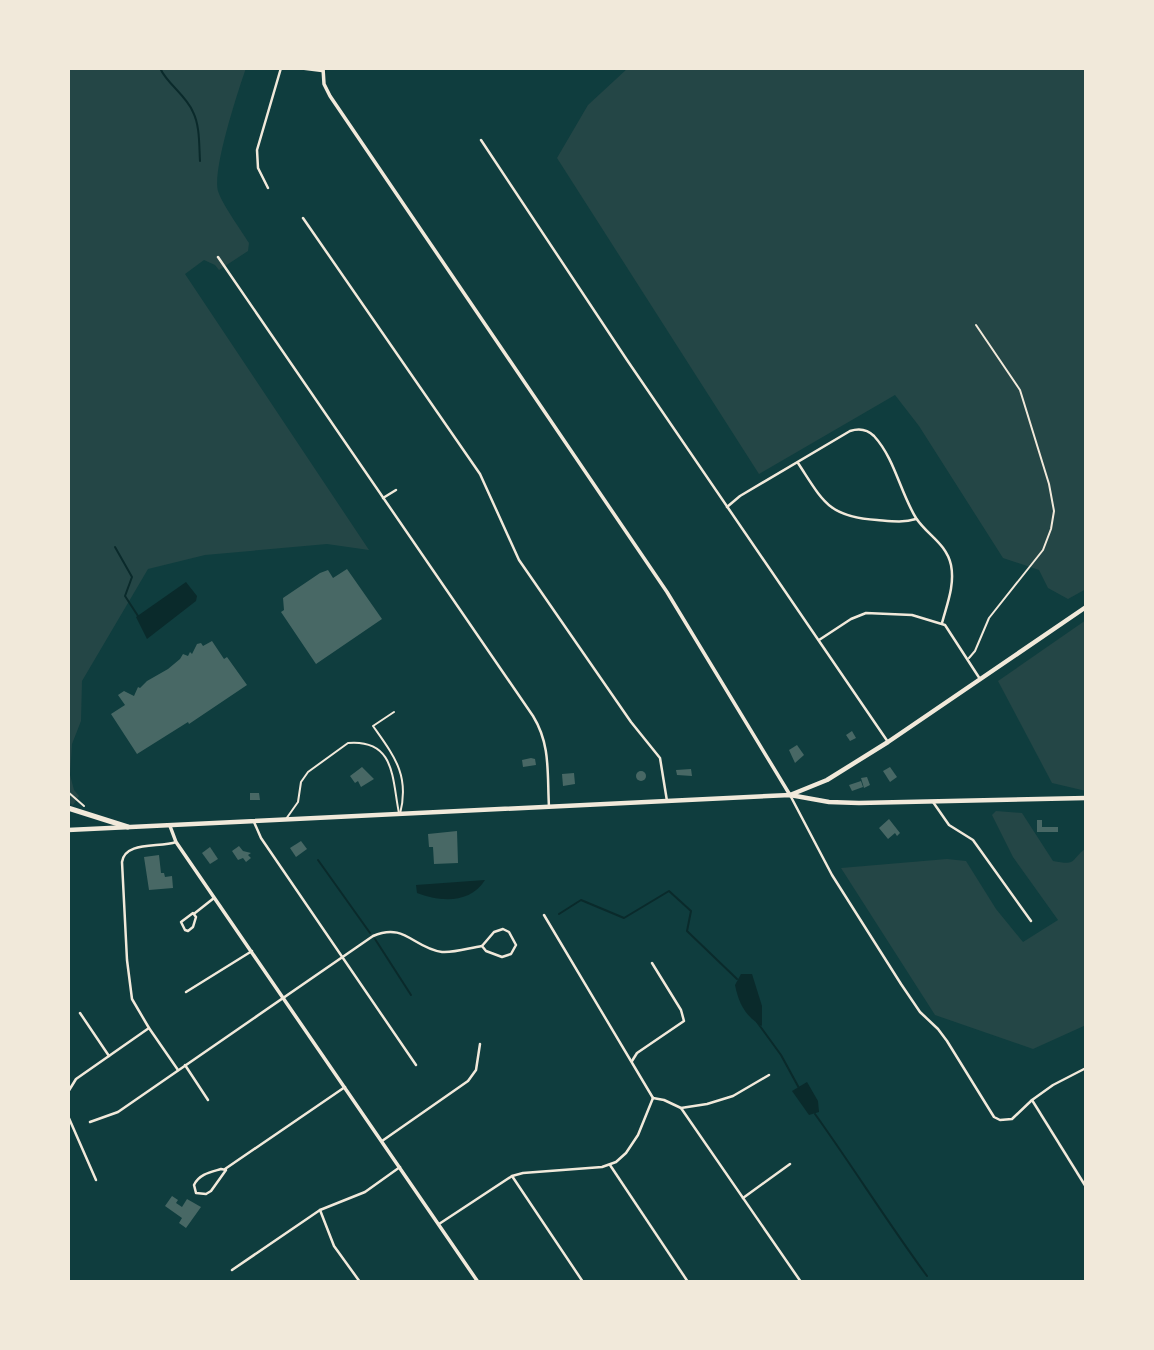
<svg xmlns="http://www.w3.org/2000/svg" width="1154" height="1350" viewBox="0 0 1154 1350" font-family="Cabin,sans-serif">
<rect width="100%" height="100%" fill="#0f3d3e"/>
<g fill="#244646">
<path d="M68,68H246C238,91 212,170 218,191C222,204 241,230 249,243L248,251L219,270L215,265L204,260L185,274L369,550L327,544L205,555L148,569L82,681L81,721L72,744L70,775L74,790L79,796L73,805L68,802Z"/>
<polygon points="628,68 1086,68 1086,589 1068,599 1048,588 1039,570 1003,558 919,426 895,395 759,474 557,158 588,105"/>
<polygon points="1086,620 1086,791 1052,783 998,681"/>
<path d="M996,811L1022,813L1053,861C1078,866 1070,860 1086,848V1025L1033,1049L935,1015L841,868L947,859L966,861L996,909L1023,942L1058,920L1013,857L992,815Z"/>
</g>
<g fill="#0a2a2b">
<polygon points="186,582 197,596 196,601 147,639 136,617"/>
<path d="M485,880C470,904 440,902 417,893L416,885Z"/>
<path d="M741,974H752L762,1006V1026C745,1016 739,1004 735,985Z"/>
<polygon points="807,1082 818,1101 819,1112 809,1115 792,1091"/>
</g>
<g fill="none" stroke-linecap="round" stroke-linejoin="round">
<g stroke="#0a2a2b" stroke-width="2">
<path d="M160,68C167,84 186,95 193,112C200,126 199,145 200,161"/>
<polyline points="115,547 132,577 125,596 138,616"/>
<polyline points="318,860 370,933"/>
<polyline points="559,914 581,900 624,918 669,891 691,911 687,931 737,979"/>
<polyline points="375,939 411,995"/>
<polyline points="757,1022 781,1055 799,1088"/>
<path d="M815,1114C853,1167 888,1223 927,1276"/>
</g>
</g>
<g fill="#486865">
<polygon points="347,569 382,619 316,664 281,612 284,610 283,598 320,573 328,570 333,578"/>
<polygon points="212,641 224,659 227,657 247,685 189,724 188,722 180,727 137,754 111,714 125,705 118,695 124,691 134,696 138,687 140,688 147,681 168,669 180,659 183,654 188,656 190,652 192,654 197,644 201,643 203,646"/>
<polygon points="852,731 856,738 850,741 846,735"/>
<polygon points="797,745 804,755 795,763 789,750"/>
<polygon points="531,758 535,759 536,765 523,767 522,760"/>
<polygon points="362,767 374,779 361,787 358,781 355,783 350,776"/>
<polygon points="890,767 897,777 890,782 883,771"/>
<polygon points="691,769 692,776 677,775 676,770"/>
<circle cx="641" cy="776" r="5"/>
<polygon points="574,773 575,784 563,786 562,774"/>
<polygon points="867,777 870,785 864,788 861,778"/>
<polygon points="861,781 863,787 852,791 849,785"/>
<polygon points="250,793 259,793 260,800 250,800"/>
<polygon points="889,819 900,833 897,836 895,833 888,839 879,828"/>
<polygon points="1037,820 1042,820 1042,827 1058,827 1058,832 1037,832"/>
<polygon points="457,831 458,863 434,864 433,847 429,847 428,834"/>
<polygon points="301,841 307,849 296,857 290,848"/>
<polygon points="239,846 243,851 251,853 248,855 251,858 246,862 243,858 238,860 232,851"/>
<polygon points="210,847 218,859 210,864 202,853"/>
<polygon points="159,855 161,873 164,873 165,877 172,876 173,888 149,890 144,857"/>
<polygon points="172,1196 178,1200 176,1203 182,1207 187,1199 201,1207 186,1228 179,1223 182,1218 165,1206"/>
</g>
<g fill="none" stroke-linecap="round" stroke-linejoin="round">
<g stroke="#f1e9da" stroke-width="2">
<polyline points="969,658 975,651 989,618 1043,550 1051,529 1054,511 1049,484 1020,390 976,325"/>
<path d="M394,712L373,726C394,756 410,775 400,814"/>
<path d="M286,819L298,802L301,782L308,772L348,743C396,739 392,780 399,813"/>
</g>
<polyline stroke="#f1e9da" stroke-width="2" points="68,792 84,806"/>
<g stroke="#f1e9da" stroke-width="2.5">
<polyline points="298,68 322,71"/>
<polyline points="481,140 627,360 888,742"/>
<polyline points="268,188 258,168 257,150 281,68"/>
<polyline points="303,218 480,474 519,560 631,722 660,758 667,801"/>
<path d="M218,257L533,716C551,745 547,774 549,807"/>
<path d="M798,463C823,501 828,517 877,520C890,521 903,523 916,519"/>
<polyline points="383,498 396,490"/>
<path d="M727,507L740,496L850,431C859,428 867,429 874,436C895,459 900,492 916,518C927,535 946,543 951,565C955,585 947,604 942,623"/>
<polyline points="819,640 851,619 866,613 912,615 945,625 980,679"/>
<polyline points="790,795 832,875 901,984 920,1012 938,1029 947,1041 994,1117 1000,1120 1012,1119 1032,1100 1053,1085 1086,1068"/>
<polyline points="933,802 949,825 973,840 1031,921"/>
<polyline points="254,822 261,838 416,1065"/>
<path d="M176,842C159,848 125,841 122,862L127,960L132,999L149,1028L178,1070"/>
<polygon points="193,913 196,917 193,927 188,931 185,930 181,922"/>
<polyline points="195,913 214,898"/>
<polyline points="544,915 653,1098"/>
<polygon points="503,929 509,932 516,945 511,954 502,957 486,951 482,946 494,932"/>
<polyline points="186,992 252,951"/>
<polyline points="80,1013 109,1056"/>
<polyline points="632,1061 637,1053 684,1021 681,1010 652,963"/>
<polyline points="185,1065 208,1100"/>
<polyline points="68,1092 76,1079 149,1028"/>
<polyline points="653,1098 664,1100 681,1108 707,1104 733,1096 769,1075"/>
<polyline points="1032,1100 1086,1187"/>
<polyline points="681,1108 801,1282"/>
<polyline points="68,1116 96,1180"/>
<path d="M90,1122L118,1112L373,936C405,922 413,948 442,952C454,953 469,948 482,946"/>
<polyline points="382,1141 468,1081 476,1070 480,1044"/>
<polyline points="610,1165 688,1282"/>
<path d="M221,1169L226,1170L211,1191L206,1194L196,1193L194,1185C199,1174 211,1172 221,1169Z"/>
<polyline points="225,1169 345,1087"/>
<polyline points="512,1176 583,1282"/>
<polyline points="743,1198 790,1164"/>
<polyline points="320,1210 334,1246 360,1282"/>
<polyline points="439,1224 512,1176 523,1173 602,1167 616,1162 626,1153 638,1135 653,1098"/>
<polyline points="232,1270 320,1210 365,1192 400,1167"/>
</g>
<g stroke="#f1e9da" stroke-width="3.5">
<polyline points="323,68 324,84 330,96 667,592 790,795"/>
<polyline points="170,826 176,842 478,1282"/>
</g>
<polyline stroke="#f1e9da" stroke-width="4.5" points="790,795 827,780 888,742 1086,607"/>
<polyline stroke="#f1e9da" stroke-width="4.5" points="68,830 790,795 829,802 859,803 1086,798"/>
<polyline stroke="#f1e9da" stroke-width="5" points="68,808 128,827"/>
</g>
<rect width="1154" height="1350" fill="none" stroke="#f1e9da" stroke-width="140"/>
</svg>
